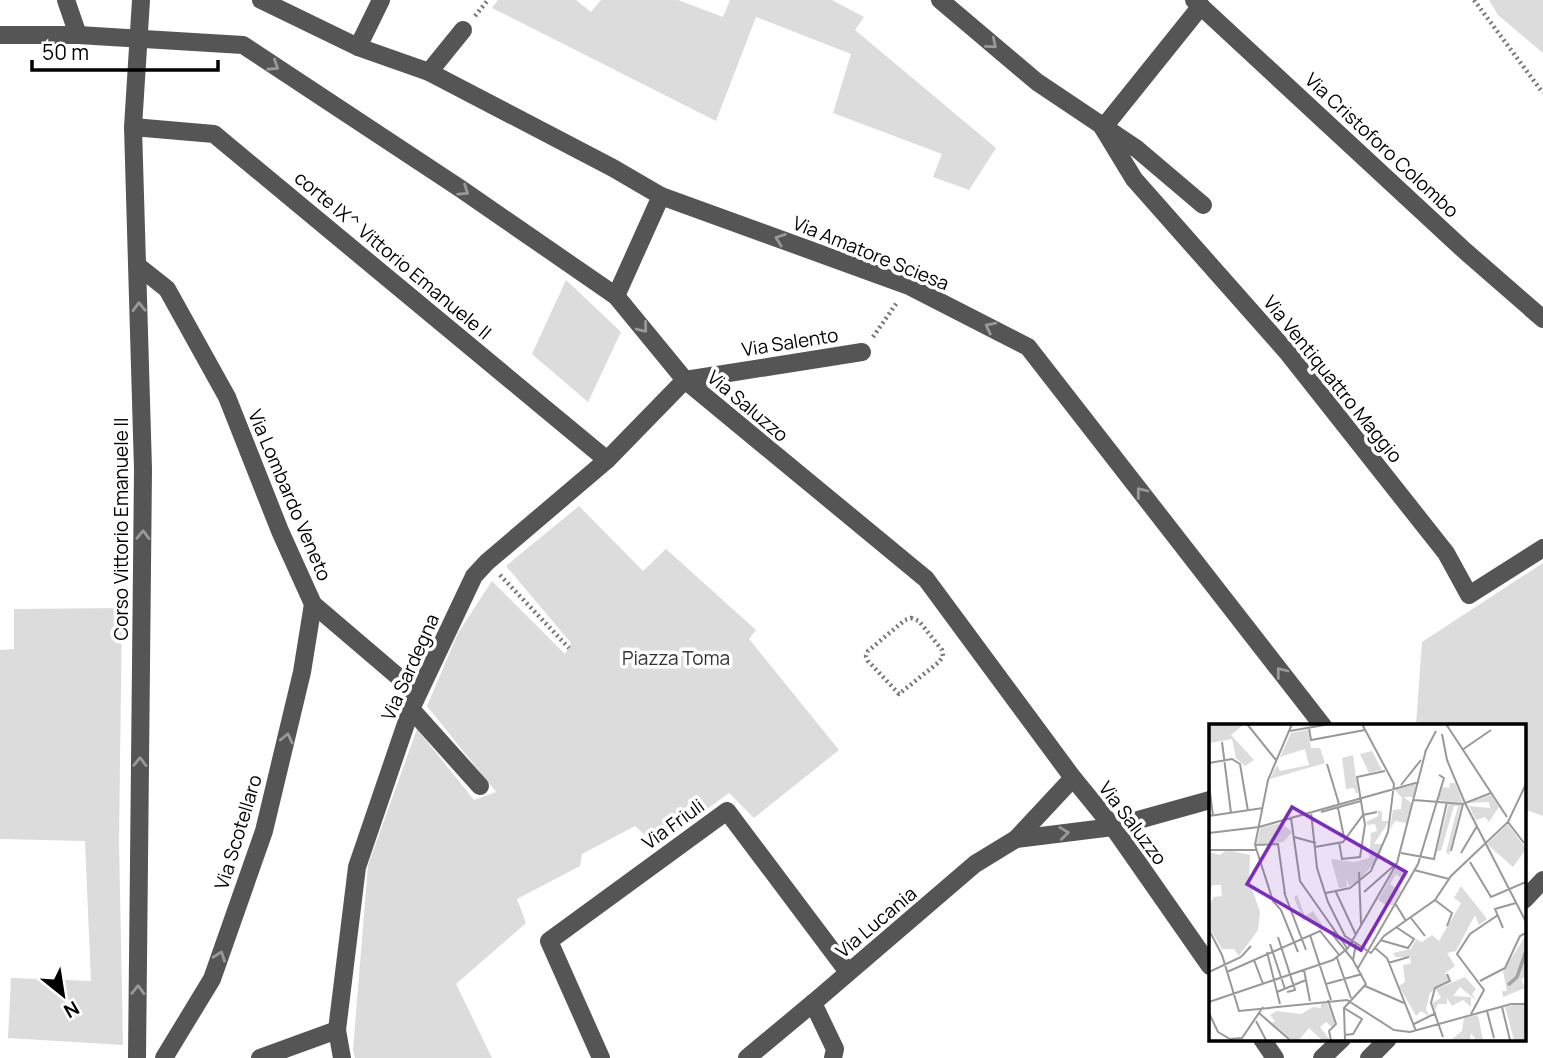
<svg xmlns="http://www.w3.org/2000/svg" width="1543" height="1058" viewBox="0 0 1543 1058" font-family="Manrope,sans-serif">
<rect width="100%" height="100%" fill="#fff"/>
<g fill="#dcdcdc">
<polygon points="498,0 576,0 591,12 601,0 678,0 723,17 730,0 832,0 864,17 855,30 996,148 969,190 933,177 942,154 833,113 851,54 756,17 716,121 492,8"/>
<polygon points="1489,0 1543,0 1543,53 1498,15"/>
<polygon points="566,280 621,332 588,402 532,354"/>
<polygon points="579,506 643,571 666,549 756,630 749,639 839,750 754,818 729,793 657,846 635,826 582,854 580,866 517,899 526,923 456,984 492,1058 355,1058 353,1050 368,865 417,729 474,800 496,792 427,706 458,633 492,581 565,654 571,643 506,566"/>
<polygon points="1543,563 1543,816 1524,809 1524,726 1416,725 1422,642"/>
<polygon points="122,608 119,841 123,1045 8,1038 11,978 91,981 85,841 0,839 0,650 14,649 14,609"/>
</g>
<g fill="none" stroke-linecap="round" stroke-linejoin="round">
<g stroke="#777" stroke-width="4.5" stroke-dasharray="2 3.5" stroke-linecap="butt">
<polyline points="1474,0 1543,93"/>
<polyline points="475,16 488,0"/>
<polyline points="873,337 898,301"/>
<polyline points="500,575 569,648"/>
<polygon points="911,618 919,621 942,650 943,656 939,662 899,694 868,661 866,656 868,651 905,620"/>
</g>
<g stroke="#555" stroke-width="18">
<polyline points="66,0 78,35"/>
<polyline points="261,0 358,47 429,72 613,168 661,196 909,286 1028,347 1323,726"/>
<polyline points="940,0 1037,82 1137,149 1203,205"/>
<polyline points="1194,0 1465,251 1543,319"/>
<polyline points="0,35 78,35 243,45 461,189 616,296 685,380 926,579 1073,778 1113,827 1210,966"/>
<polyline points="358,47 381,0"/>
<polyline points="429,72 463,30"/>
<polyline points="133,127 214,134 607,460"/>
<polyline points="1103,128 1134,179 1287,352 1446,553 1469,595 1543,548"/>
<polyline points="1103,128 1201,6"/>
<polyline points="138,266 167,289 227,397 280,531 313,604 402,680 411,709 480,786"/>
<polyline points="616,296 661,196"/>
<polyline points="685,380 862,352"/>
<polyline points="1016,839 1113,827 1210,800"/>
<polyline points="1524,900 1543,880"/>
<polyline points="1262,1039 1275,1058"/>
<polyline points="137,1058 143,469 133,127 141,0"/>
<polyline points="164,1058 212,979 264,831 302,672 313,604"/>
<polyline points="260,1058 337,1030"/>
<polyline points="342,1058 337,1030 357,867 411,709 474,576 487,562 607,460 685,380"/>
<polyline points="601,1058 549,941 727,811 848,972"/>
<polyline points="747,1058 813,1003"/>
<polyline points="833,1058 835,1049 813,1003 975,864 1016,839 1073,778"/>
<polyline points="1322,1058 1342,1039"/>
<polyline points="1369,1058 1388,1039"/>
</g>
</g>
<defs><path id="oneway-chevron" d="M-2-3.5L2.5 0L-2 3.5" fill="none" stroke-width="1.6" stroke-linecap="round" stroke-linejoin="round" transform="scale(1.75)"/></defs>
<g stroke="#999">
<use href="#oneway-chevron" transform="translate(992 44) rotate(40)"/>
<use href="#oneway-chevron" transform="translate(274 66) rotate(33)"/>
<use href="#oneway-chevron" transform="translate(464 191) rotate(34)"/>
<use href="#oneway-chevron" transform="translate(780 239) rotate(-160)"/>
<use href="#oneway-chevron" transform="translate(139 307) rotate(-92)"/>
<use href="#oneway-chevron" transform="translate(990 327) rotate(-153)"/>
<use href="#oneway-chevron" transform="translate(643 328) rotate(51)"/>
<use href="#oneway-chevron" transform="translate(1141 492) rotate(-128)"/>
<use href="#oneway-chevron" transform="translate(143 535) rotate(-89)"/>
<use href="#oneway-chevron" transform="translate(1281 672) rotate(-128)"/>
<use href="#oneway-chevron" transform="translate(287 738) rotate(-77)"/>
<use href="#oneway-chevron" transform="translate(140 762) rotate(-89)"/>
<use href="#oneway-chevron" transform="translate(1064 833) rotate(-7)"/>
<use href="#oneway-chevron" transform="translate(220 956) rotate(-70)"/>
<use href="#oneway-chevron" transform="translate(138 990) rotate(-89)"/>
</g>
<g text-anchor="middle" stroke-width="7" stroke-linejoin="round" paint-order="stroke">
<g font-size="19" fill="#000" stroke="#fff">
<text transform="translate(1382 145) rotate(43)" y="7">Via Cristoforo Colombo</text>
<text transform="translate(871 253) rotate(22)" y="7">Via Amatore Sciesa</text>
<text transform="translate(393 255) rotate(40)" y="7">corte IX^ Vittorio Emanuele II</text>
<text transform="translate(790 342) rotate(-9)" y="7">Via Salento</text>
<text transform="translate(1333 379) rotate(51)" y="7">Via Ventiquattro Maggio</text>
<text transform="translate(748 406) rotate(40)" y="7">Via Saluzzo</text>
<text transform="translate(290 495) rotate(67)" y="7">Via Lombardo Veneto</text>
<text transform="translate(121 529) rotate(-90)" y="7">Corso Vittorio Emanuele II</text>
<text transform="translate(410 667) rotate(-66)" y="7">Via Sardegna</text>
<text transform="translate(1133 823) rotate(53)" y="7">Via Saluzzo</text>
<text transform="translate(673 824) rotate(-36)" y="7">Via Friuli</text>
<text transform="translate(238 832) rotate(-73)" y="7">Via Scotellaro</text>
<text transform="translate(876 922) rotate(-40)" y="7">Via Lucania</text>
</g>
<g font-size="19" fill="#333" stroke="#fff">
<text x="676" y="665">Piazza Toma</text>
</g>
</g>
<g transform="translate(1209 724)">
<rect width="317" height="317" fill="#fff"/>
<path d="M0,0H35L22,11L45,36L36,42L27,34L23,15L0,19ZM99,6L102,24H111L116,39L61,55L68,41L71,47L100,41L96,25L71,33L82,9ZM163,27L173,46L160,49L151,30ZM144,31L149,69H147L145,64L137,65L133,34ZM241,59H246L254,79L228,76L234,63L240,64ZM207,60L204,73H195L203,80L197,99L186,97L181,105L184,86L192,85L193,74L186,66ZM282,71L290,83L280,98L276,93L267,96L260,82L281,84L280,78L258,79ZM240,79L252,81L240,131L237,128L249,82H245L232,127H228ZM169,86L173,88V97H180L165,120H174L170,134L150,156L140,162L137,154L138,163L130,164L122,135L145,138L160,134L162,109L168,107L166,100L158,101L157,98L169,92ZM72,99L83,108L74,118L48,120L51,104ZM299,100L317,125L304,143L278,120ZM18,126L41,131L40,156L51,188L49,206L30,232L25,225H13L0,203V181L5,173L13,172L12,161H3L0,178V128L11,131ZM187,144L195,149L192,154L187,150L181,160L192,167L184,181H177L169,176ZM252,162L278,195L270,201L266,191L247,227L238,229L246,242L236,249L240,256L221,269L217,285L220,292L212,287L207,292L190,262L196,258L194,241L202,239L201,233H186L184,229L202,225L207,215L213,218L223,211L230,217L252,179L245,174ZM88,171L96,192L104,187L116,205L111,206L99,194L94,197L85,173ZM317,211V253L312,255L316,264L294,273L293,267H298L294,247ZM256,253L267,265L263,270L268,277L251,263L244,272L262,273V283L254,276L243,282L238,274V280H229L226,286L223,279L232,274L227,265ZM112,278H118L126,299L123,303L117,298L111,303L121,316H113L100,304L90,316H83L63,299L66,297L61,291L68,287L92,290L104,283L112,284ZM305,281H317V316H305L296,283ZM269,291L274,316H267L262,309L261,316L243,315L253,307L255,294Z" fill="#dcdcdc"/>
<path fill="none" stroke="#a3a3a3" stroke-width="3.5" d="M299,261L308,253L317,227"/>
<path fill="none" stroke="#999" stroke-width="2" d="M38,0L67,36M83,0L59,56L46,121L64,177L72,186L89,228M237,0L298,93M100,4L102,16L156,6M81,7L121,0M233,10L238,36L256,79L317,198M13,18L22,89M253,26L282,6M216,28L227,7M0,39L23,35L31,40L39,87M118,40L130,80M0,60L4,92M192,61L212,36M205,76L254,80L282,69M129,84L135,113M102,88L108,144L119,178L136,212L162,229L175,212L226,176L242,152L299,98L317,60M112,88L152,77M0,92L54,84M82,94L91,157L138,224M299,98L315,119M0,109L50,103L210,58M85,113L107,119M130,118L133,135L151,133L156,101L148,53L176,47M46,121L69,120L76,170M106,123L134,118L154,91L168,88M0,126H48M242,127L254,80M192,129L225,135L238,78M252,129L268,102M261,138L282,173L317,158M205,146L240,155M150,148L152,200M126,166L147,211M75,168L97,226M155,168L188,139M117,169L141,164L162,147L179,108L185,60L153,0M226,176L243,189L238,202M186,179L197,197M202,194L216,212M294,204L286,185L307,179M0,206L13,231L30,287L138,276L185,306L201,308L302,280H317M127,207L123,210L144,236M101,211L122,276M69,213L86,266L78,268M171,216L199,224L205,215L187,203M61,220L76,265M166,224L178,234L207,307M58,228L71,280M128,234L142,274M45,236L54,260M179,239L200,233M149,244L209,140L235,54L230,51M95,246L101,277M0,248L32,233L42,222M18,248L111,207L131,232M271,257L296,244L311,212L317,209M117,260L153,250M156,262L195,279M68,268L97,256M119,276L127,300L120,307L122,316M0,278L124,236L139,224L188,139L217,26M293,283L301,316M135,284L153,295L144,310L135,311M278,287L285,314M0,289L9,308M50,289L81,316M262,290L275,266L248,230L261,210L289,191M47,297L57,316M205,300L227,289M9,308L21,315L33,314L54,283M234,313L222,279L226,264L241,257L238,250M136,316L135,284L157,260L144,236L147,220"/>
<path fill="#7b2cbf" fill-opacity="0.15" stroke="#7b2cbf" stroke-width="3.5" d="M83,83L197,148L152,226L38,160Z"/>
<rect width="317" height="317" fill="none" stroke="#000" stroke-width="3.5"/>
</g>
<g transform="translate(63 995) rotate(150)" stroke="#ffffff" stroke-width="5" paint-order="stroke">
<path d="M0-5L12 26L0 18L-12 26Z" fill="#000000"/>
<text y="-10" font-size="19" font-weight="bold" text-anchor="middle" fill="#000000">N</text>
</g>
<path d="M32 60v10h186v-10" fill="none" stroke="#000000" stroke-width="3.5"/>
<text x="42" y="60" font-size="21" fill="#000000" stroke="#ffffff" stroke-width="5" paint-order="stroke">50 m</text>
</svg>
